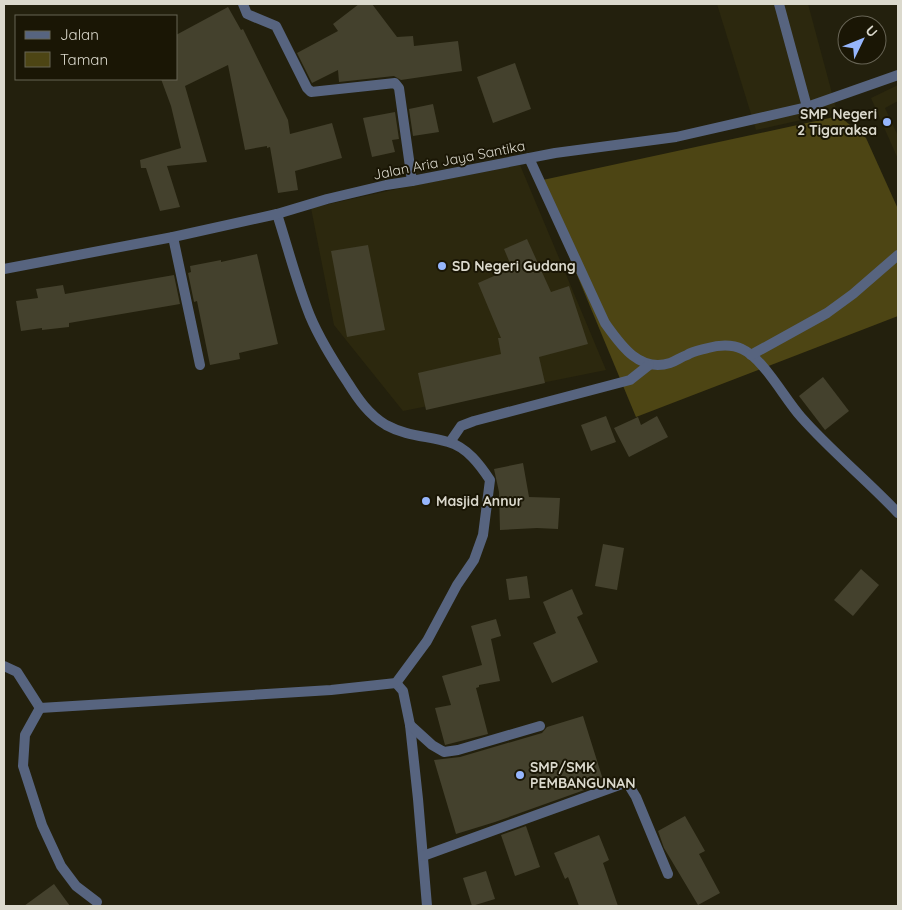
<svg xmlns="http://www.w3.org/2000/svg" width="902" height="910" viewBox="0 0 902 910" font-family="Quicksand,sans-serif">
<rect width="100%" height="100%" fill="#23200d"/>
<g fill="#2c280e">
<polygon points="717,4 808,4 837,112 756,130"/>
<polygon points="898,85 898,101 885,108 898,136 898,159 871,98"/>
<polygon points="520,165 606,370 403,411 334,325 311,208 406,187"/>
</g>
<polygon fill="#4d4514" points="839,116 866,138 898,209 898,316 636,417 538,181"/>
<g fill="#44412d">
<polygon points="359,4 372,4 397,37 413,36 414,46 458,41 462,71 401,80 394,76 339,82 338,70 312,83 297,53 338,31 333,24"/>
<polygon points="228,7 241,30 243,29 288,120 290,134 332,123 342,158 295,171 298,190 278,193 270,147 267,148 267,146 245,150 228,65 185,86 207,162 167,166 180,207 160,211 146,168 141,168 140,160 181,148 171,106 161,79 176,79 176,35"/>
<polygon points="515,63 531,109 493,123 477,77"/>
<polygon points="433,104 439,132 413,136 409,109"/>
<polygon points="395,112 399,139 392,140 395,152 372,157 363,118"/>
<polygon points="527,239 551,292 569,286 588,344 539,357 545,383 426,410 418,373 501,354 498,338 501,338 478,283 512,268 504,249"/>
<polygon points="368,245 385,330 347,337 331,251"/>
<polygon points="257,254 278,344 239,353 240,359 210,365 197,301 194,302 188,273 191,272 190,266 221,260 221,262"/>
<polygon points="174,275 180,304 69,323 69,327 42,330 42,328 21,331 16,301 38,298 36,289 63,285 65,294"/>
<polygon points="823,377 849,411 825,430 799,396"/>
<polygon points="606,416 616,442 591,451 581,425"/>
<polygon points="657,416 668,437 629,457 614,428 638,417 641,425"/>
<polygon points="523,463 529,497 560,498 558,529 537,528 500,530 499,492 494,469"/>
<polygon points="603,544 624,548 617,590 595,586"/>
<polygon points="861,569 879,585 853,616 834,600"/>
<polygon points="527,576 530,598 509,600 506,579"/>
<polygon points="572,589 583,614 577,617 598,662 552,683 533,643 556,633 543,602"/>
<polygon points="496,619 501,636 491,639 500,681 479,685 479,687 476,688 488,734 445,745 435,708 451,705 442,676 482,665 471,626"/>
<polygon points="583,716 604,783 495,822 456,834 434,760 460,757 542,733 547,727"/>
<polygon points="685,816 705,851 699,854 720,893 698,905 664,848 658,831"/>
<polygon points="526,826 540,867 515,876 501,835"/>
<polygon points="599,835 609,860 603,863 618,906 579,906 568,877 565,879 554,853"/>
<polygon points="486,871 495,899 472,906 463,878"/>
<polygon points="54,884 70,906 24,906"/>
</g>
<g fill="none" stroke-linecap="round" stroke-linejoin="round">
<polyline stroke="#57647f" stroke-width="10" points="779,4 807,107"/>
<g stroke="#57647f" stroke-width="10">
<polyline points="243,4 247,14 276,26 307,88 311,92 395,83 399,88 412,181"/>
<path d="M529,158L605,323C620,344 639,373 670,363C676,361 681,357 687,355C693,351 701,350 708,348C718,345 732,344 742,349C764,359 784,398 801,417C831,451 867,480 898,513"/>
<polyline points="173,237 200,365"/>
<polyline points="751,355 827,313 853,294 898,255"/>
<polyline points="450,442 461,426 474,421 630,380 649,365"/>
<polyline points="4,666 17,672 40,708"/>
<polyline points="396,683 403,691 410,725 418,799 427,906"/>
<path d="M40,708L331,690L396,683L427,641L457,585L474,560L483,535L490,480C480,465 467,447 448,442C427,436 406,436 386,425C369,415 358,399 348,383C334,362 320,340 310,316C297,284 288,248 277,214"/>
<polyline points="40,708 25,735 23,766 42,825 61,866 76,886 97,902"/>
<polyline points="410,725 432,745 444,752 458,750 540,726"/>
<polyline points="423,856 622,784 628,784 636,797 668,874"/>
</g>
<polyline stroke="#57647f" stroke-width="10" points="4,269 173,237 277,214 327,199 386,185 412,181 555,153 676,137 807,107 898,75"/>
</g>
<g fill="#96b6fd" stroke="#1a1605" stroke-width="2">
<circle cx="887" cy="122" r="5"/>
<circle cx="442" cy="266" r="5"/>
<circle cx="426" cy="501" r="5"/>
<circle cx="520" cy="775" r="5"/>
</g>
<g text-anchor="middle" stroke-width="4" stroke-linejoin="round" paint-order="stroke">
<g font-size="14" font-weight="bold" fill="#dbd9cd" stroke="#1a1605" text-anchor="start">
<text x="877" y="119" text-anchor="end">SMP Negeri<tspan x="877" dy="16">2 Tigaraksa</tspan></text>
<text x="452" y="271">SD Negeri Gudang</text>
<text x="436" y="506">Masjid Annur</text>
<text x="530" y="772">SMP/SMK<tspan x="530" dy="16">PEMBANGUNAN</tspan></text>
</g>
<g font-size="14" fill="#dbd9cd" stroke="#1a1605">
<text transform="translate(449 160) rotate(-11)" y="5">Jalan Aria Jaya Santika</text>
</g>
</g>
<rect width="902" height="910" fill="none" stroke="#dbd9cd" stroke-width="10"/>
<rect x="15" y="15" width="162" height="65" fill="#1a1605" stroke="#676455"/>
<rect x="25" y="31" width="25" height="8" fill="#57647f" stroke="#676455"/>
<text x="60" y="40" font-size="15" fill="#dbd9cd">Jalan</text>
<rect x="25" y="52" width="25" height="15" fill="#4d4514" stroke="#676455"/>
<text x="60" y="65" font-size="15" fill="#dbd9cd">Taman</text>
<g transform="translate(862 40) rotate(47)"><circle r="24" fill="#1a1605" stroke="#676455"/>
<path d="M0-4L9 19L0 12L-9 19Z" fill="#96b6fd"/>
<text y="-8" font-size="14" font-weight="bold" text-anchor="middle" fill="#dbd9cd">U</text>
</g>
</svg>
